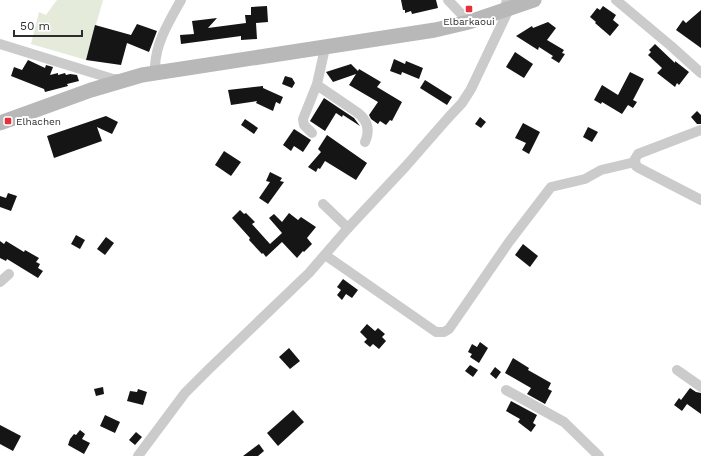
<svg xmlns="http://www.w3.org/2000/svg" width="701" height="456" viewBox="0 0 701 456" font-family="'Work Sans',sans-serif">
<rect width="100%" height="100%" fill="#fff"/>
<polygon fill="#e4ebdb" points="57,0 103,0 86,60 31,44 39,12 46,15"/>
<g fill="#151515">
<polygon points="401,0 436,0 438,8 412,14 411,11 405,13 405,10 403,10"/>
<polygon points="267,6 268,22 256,23 257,39 241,40 241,36 181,44 180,35 194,34 192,21 217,18 208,28 246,23 245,15 251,15 251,7"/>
<polygon points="603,6 616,15 613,20 619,25 610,36 595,23 596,22 590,17 597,8 600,10"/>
<polygon points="701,10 701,48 676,30 683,20 686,23"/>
<polygon points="548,22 556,28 547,40 564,50 562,53 565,54 559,63 551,58 553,56 539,47 538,50 516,36 532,26 533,28"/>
<polygon points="137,24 157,31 149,52 127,43 121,65 86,60 95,25 131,35"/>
<polygon points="655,44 675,63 675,61 689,72 679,85 677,83 675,87 657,73 662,68 648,55 651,52 649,50"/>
<polygon points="515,52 533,64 524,78 506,67"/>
<polygon points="394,59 405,64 406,61 423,68 419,79 402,72 401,75 390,71"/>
<polygon points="28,60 45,68 46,65 53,67 50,75 58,73 58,75 65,73 66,75 70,74 77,75 79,81 67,84 68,86 45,92 44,89 11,76 14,67 22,70"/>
<polygon points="351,64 358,71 359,69 381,82 377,87 402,102 392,121 390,120 386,125 380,121 378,124 371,119 369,115 378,102 349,85 356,74 333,82 326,72"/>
<polygon points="630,72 644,79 633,100 637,102 633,108 628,105 622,114 602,102 601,104 594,100 602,85 618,95"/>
<polygon points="285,76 292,78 295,83 292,88 282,84"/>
<polygon points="425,80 452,97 447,105 420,88"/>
<polygon points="263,86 263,88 283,97 280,104 276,102 273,111 256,103 257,101 231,105 228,90"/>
<polygon points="324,98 354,118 360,126 343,115 342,117 336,113 325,131 310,121"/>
<polygon points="697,111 701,115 701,124 697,124 691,117"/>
<polygon points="106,116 118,122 112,134 97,127 102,141 54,158 47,136"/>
<polygon points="480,117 486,122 481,128 475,124"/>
<polygon points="245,119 258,128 254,134 241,125"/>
<polygon points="523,123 540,132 529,154 522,150 526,143 515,138"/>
<polygon points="588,127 598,132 592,142 583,137"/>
<polygon points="294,129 311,140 303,152 294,146 291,151 283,145"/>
<polygon points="327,135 367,163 356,180 325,161 320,169 318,168 316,172 308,167 321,152 318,149"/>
<polygon points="224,151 241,162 231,176 215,165"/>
<polygon points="270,172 282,178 280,181 284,182 268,204 259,198 270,182 266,181"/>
<polygon points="8,193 17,196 11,211 0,207 0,196 6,198"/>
<polygon points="240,210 244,214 246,213 255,222 252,224 270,244 282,233 269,218 274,214 282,222 289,213 298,220 301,217 316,227 307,238 312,244 304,252 303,251 297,258 282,242 266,257 263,253 262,254 249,240 250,238 232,218"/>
<polygon points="76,235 85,240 80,249 71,244"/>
<polygon points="106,237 114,243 105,255 97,249"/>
<polygon points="0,241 4,244 6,241 24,252 25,250 39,258 36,262 40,264 38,268 43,271 38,278 7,259 6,261 0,258"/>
<polygon points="523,244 538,256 530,267 515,255"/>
<polygon points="343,279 358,290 352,298 346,294 342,300 337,295 341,290 337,287"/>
<polygon points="367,324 375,331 378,328 385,334 382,337 386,341 379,349 373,344 370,347 364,342 367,339 360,332"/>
<polygon points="480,342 488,348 479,363 470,357 472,354 468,352 472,344 477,347"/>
<polygon points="289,348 300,361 290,369 279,357"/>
<polygon points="513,358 529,368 528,370 551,383 548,389 552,391 545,404 527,394 531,388 505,373"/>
<polygon points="470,365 478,370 473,377 465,371"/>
<polygon points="495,367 501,372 496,379 490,374"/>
<polygon points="103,387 104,394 96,396 94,389"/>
<polygon points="690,388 696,392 701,393 701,414 687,404 682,411 674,405 679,398 681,400"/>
<polygon points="138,389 147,392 143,405 127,401 130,391 137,392"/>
<polygon points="511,401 537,415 533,423 536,425 531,432 518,422 520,419 506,411"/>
<polygon points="293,410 304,422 278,446 267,433"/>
<polygon points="105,415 120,422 115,433 100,426"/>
<polygon points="0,425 21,436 13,451 0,444"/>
<polygon points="80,430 85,434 82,439 90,443 84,454 68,445 70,439 74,434 76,435"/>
<polygon points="136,432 142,437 135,445 129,440"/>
<polygon points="259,444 264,451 258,456 243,456"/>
</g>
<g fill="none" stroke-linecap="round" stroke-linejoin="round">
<g stroke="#cbcbcb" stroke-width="10">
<polyline points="448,0 469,22"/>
<polyline points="616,0 671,46 701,73"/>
<polyline points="0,44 113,79 121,79"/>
<path d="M162,72L155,66C156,42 170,20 181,0"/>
<path d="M317,85L358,113C368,121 370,131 365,142"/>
<polyline points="701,130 638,154 635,159 636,166 639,168 701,200"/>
<polyline points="312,133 304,125 303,119 317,84 325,48"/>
<polyline points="323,204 348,228"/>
<polyline points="325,255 436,332 444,332 449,329 509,242 551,187 585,179 601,170 635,162"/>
<polyline points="0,282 9,274"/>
<polyline points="677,370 701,387"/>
<polyline points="506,390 564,422 599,456"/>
<polyline points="138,456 185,393 209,369 309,273 348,228 406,166 448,118 462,103 471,89 509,9 506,3 507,0"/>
</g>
<polyline stroke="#b8b8b8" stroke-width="15" points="0,123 91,90 142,75 435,30 469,22 534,0"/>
</g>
<g fill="#e4303f" stroke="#fff" stroke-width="1.5">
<rect x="465" y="5" width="8" height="8" rx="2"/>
<rect x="4" y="117" width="8" height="8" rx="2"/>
</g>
<g text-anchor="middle" stroke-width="4" stroke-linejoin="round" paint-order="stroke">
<g font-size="10" fill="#2e2e2e" stroke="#fff">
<text x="469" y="25">Elbarkaoui</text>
<text x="16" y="125" text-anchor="start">Elhachen</text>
</g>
</g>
<path d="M14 30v6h68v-6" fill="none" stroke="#2e2e2e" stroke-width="2"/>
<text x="20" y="30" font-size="12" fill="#2e2e2e" stroke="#ffffff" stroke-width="3" paint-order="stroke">50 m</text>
</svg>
